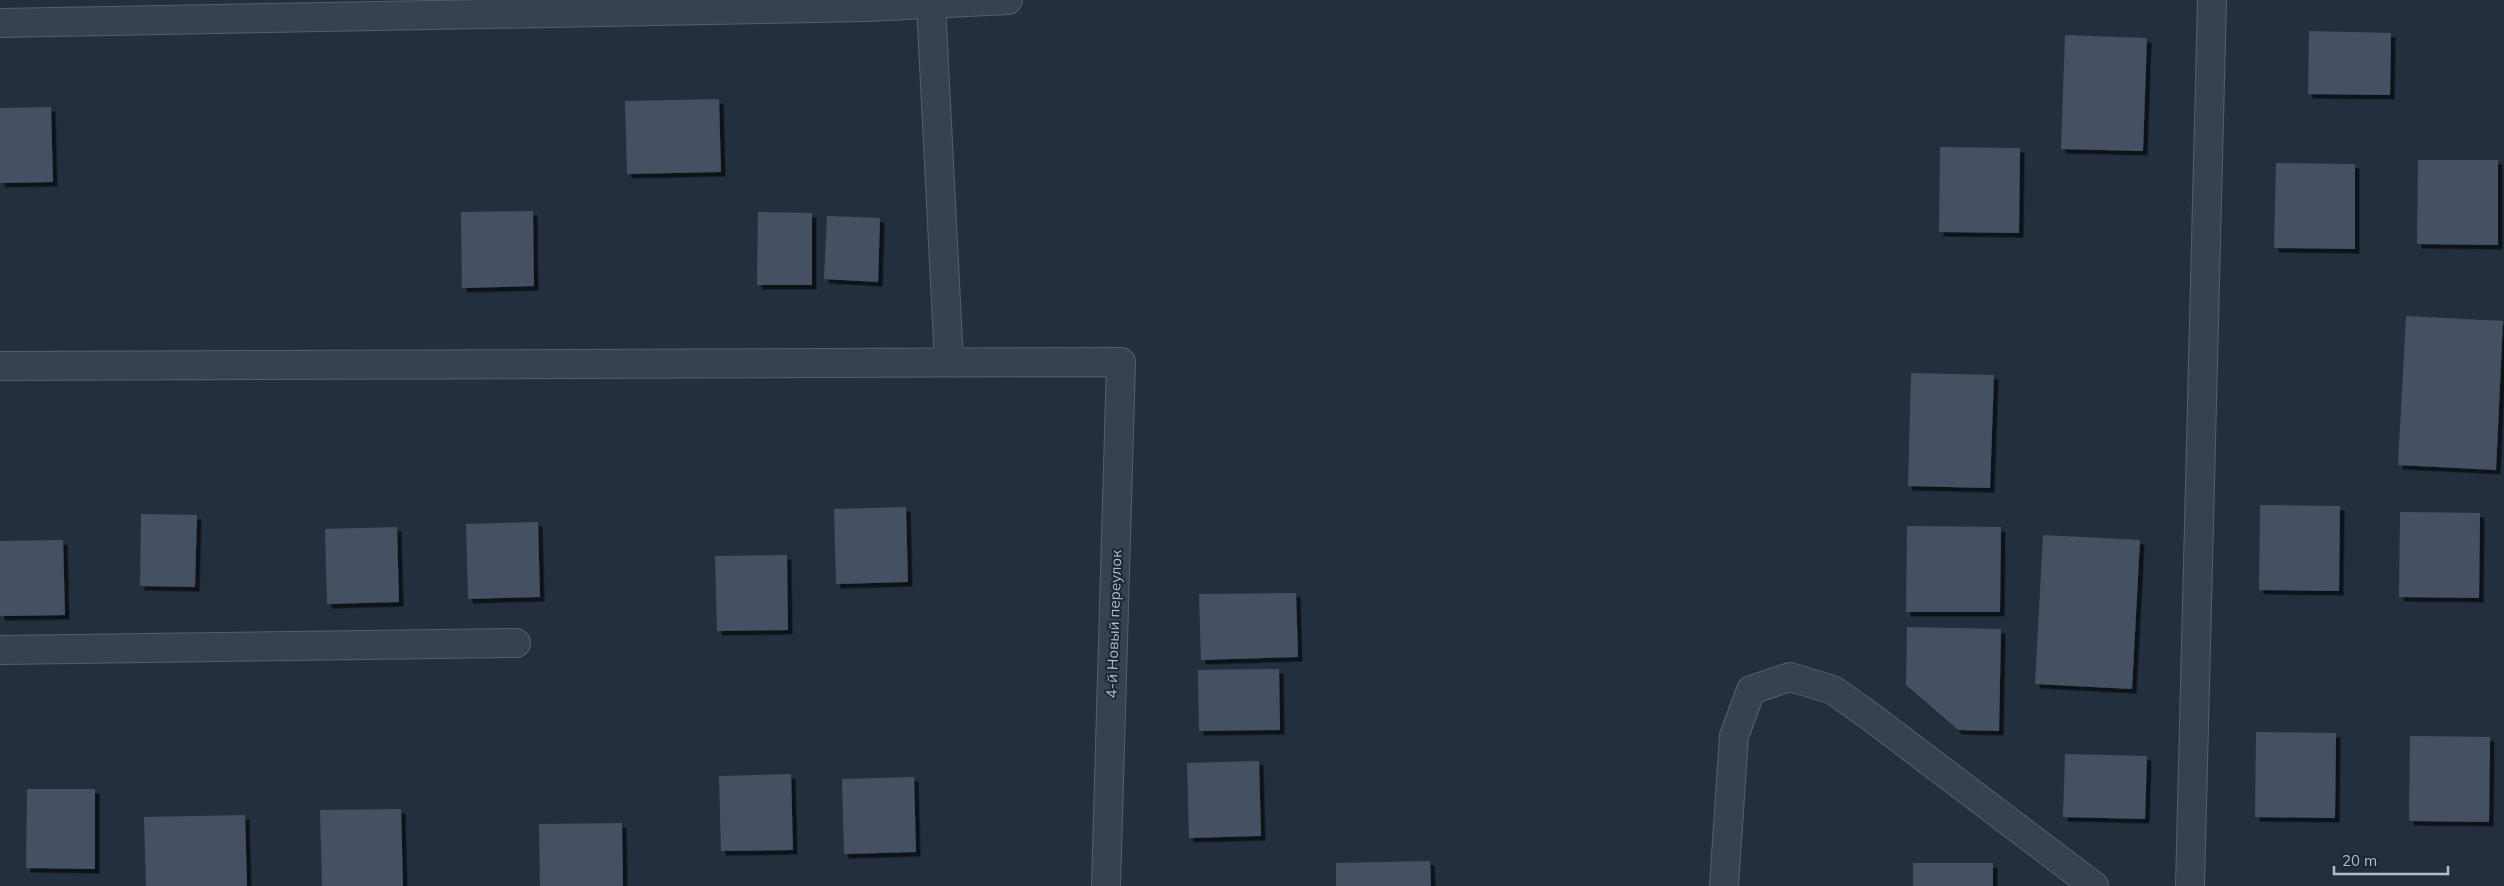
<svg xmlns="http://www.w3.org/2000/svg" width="2504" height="886" viewBox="0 0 2504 886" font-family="Mulish,sans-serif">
<defs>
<filter id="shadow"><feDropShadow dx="4.5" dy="4.5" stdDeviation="0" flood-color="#0009"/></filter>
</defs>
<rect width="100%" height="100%" fill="#242f3e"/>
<g fill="#455162" filter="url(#shadow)">
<polygon points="2309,31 2391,33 2390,95 2308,94"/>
<polygon points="2065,35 2147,38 2143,151 2061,149"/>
<polygon points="719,99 721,172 627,174 625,101"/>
<polygon points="51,107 53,182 0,183 0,108"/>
<polygon points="1940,147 2020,148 2019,233 1939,232"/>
<polygon points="2418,160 2498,160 2498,245 2417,244"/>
<polygon points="2276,163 2355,164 2355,249 2274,248"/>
<polygon points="533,211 534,286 462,288 461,212"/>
<polygon points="758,212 812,213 812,285 757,285"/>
<polygon points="827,216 880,218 878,282 824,279"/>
<polygon points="2406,316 2503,321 2496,470 2398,465"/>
<polygon points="1911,373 1994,375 1990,488 1908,486"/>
<polygon points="2260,505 2340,506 2339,591 2259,590"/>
<polygon points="906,507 908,582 836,584 834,509"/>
<polygon points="2400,512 2480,513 2479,598 2399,597"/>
<polygon points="141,514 197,515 195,587 140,586"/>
<polygon points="538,522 540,597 468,599 466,524"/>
<polygon points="1907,526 2001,527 2000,612 1906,612"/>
<polygon points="397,527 399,602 327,604 325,529"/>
<polygon points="2043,535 2140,540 2132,689 2035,684"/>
<polygon points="63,540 65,615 0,616 0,541"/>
<polygon points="787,555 788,630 717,631 715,556"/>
<polygon points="1296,593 1298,657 1201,660 1199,594"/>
<polygon points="1907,627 2001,629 1999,731 1958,730 1906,685"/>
<polygon points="1279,669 1280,730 1199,731 1198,670"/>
<polygon points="2256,732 2336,733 2335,818 2255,817"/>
<polygon points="2410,736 2490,737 2489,822 2409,821"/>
<polygon points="2065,754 2147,756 2145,819 2063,817"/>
<polygon points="1259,761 1261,836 1189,838 1187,763"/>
<polygon points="791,774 793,850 721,851 719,776"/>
<polygon points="914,777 916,852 844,854 842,779"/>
<polygon points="27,789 95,789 95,869 26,868"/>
<polygon points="401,809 403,886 322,886 320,810"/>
<polygon points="245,815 247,886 146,886 144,817"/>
<polygon points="622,823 623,886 540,886 539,824"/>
<polygon points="1430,861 1431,886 1336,886 1336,863"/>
<rect x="1913" y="863" width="80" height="23"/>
</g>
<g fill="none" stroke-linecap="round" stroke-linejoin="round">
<g stroke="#565f6c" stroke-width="30">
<g id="minor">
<polyline points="931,4 949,362"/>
<polyline points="0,23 867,7 1008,0"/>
<polyline points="0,366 1121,362 1106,886"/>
<polyline points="0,650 516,643"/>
<polyline points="1724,886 1734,736 1751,690 1790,677 1833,690 1871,717 2094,886"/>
<polyline points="2190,886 2212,0"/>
</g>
</g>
<use href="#minor" stroke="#38414e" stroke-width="28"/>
</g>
<g text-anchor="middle" stroke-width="4" stroke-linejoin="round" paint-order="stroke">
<g font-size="15" fill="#b4bcc9" stroke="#1d2633">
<text transform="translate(1114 624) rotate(-88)" y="5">4-й Новый переулок</text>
</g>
</g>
<path d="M2334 866v8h114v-8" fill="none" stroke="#b4bcc9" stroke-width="2.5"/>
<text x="2342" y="866" font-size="15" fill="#b4bcc9" stroke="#1d2633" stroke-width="4" paint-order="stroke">20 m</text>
</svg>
